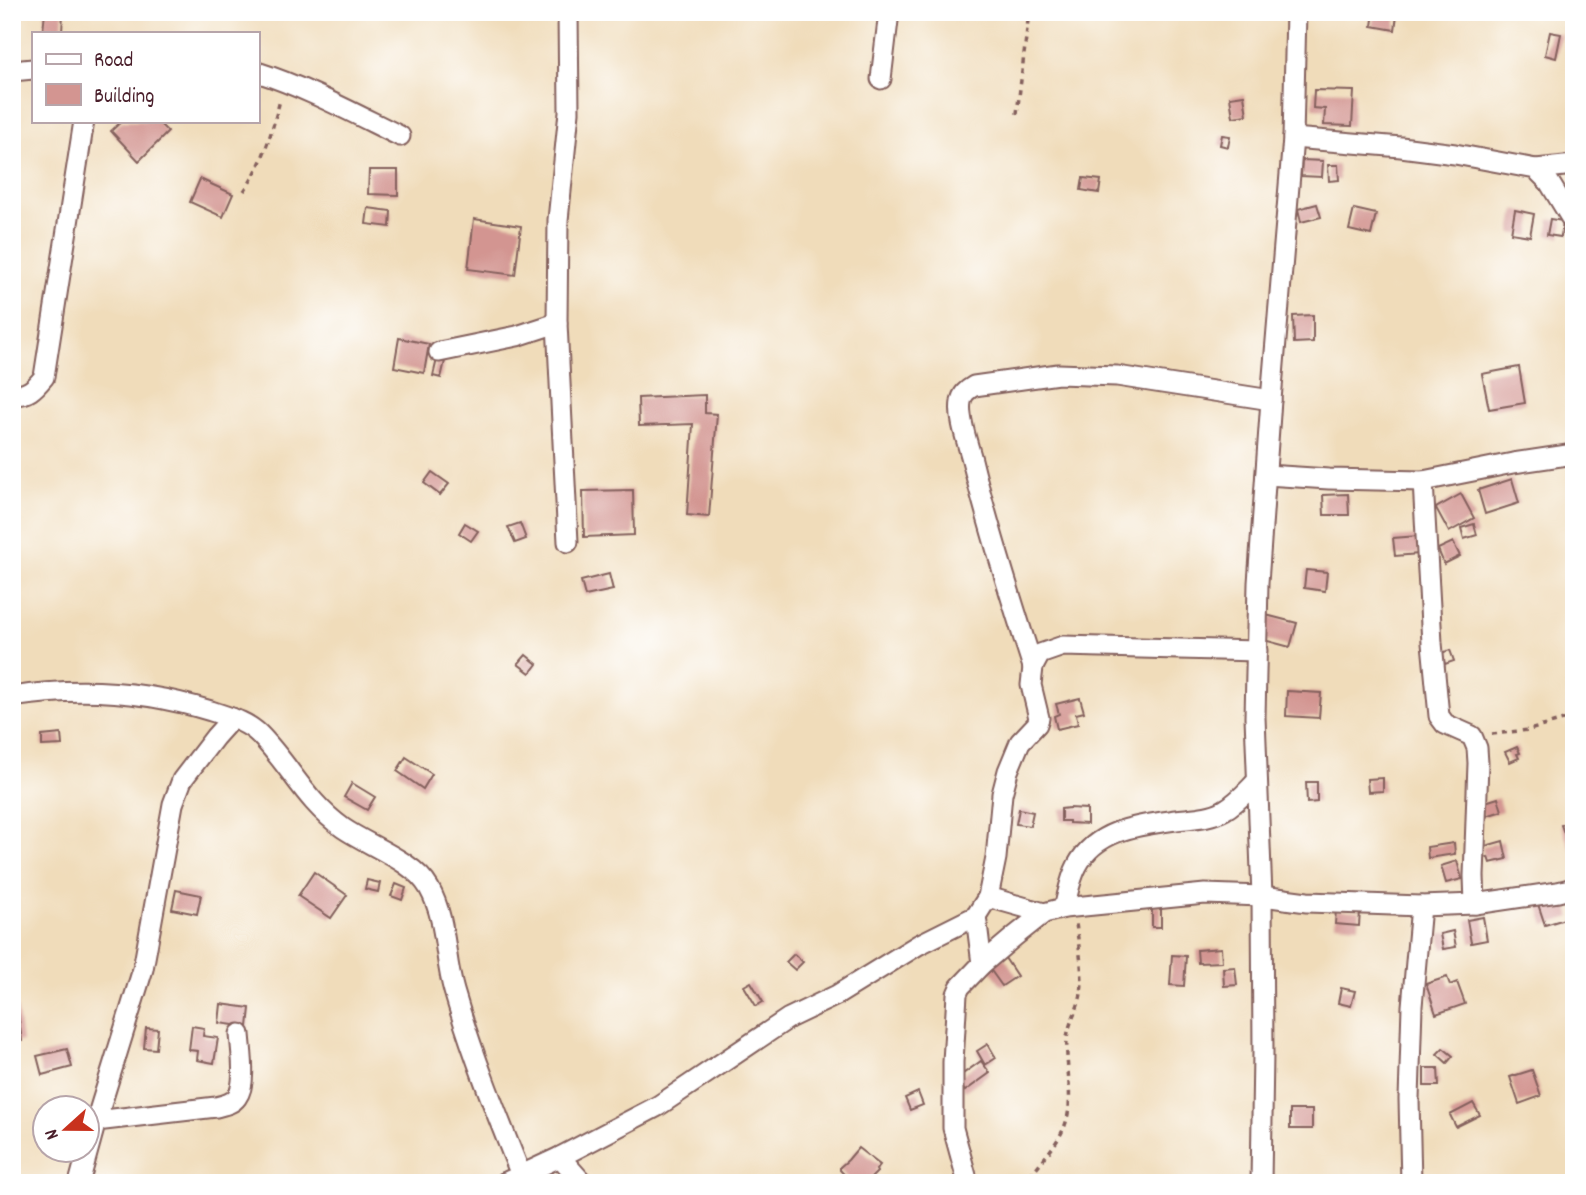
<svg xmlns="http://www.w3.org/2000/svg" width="1586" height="1195" viewBox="0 0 1586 1195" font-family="Dekko,sans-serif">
<rect width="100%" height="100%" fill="#fff"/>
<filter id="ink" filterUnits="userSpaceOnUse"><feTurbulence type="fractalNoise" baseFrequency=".0143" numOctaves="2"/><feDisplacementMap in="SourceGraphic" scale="14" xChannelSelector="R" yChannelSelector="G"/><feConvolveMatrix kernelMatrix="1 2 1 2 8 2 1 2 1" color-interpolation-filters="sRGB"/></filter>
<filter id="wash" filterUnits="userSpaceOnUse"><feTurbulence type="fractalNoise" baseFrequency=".00686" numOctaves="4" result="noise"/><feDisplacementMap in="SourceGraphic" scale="28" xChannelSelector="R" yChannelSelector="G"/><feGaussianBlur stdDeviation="1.57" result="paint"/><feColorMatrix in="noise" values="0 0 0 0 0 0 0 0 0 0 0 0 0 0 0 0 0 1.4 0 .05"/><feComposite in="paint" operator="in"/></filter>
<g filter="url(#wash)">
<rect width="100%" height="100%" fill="#f0dcba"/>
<g id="blocks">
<g fill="#d39591">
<polygon points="45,12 63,12 62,33 43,31"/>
<polygon points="1374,12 1397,15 1395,30 1372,26"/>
<polygon points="1550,32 1561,34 1556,58 1545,55"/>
<polygon points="1314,90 1354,91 1352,126 1324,125 1325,109 1313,108"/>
<polygon points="1244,95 1247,115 1233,117 1230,97"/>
<polygon points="122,121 157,121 168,132 139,161 111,131"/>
<polygon points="1222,135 1230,136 1228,147 1220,145"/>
<polygon points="1302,160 1323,161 1322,177 1301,176"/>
<polygon points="1328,165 1338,165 1339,180 1329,181"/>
<polygon points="369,170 398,170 398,195 368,194"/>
<polygon points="1083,178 1101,180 1099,193 1081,190"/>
<polygon points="200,179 233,194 223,217 190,202"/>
<polygon points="1317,204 1321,217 1301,222 1298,209"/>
<polygon points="368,208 391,211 390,227 366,224"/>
<polygon points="1354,209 1376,214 1371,235 1349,230"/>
<polygon points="1515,210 1534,214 1530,236 1511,233"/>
<polygon points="474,219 521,226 515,275 468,269"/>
<polygon points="1550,219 1563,221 1561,237 1547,235"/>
<polygon points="1313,315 1313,342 1294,343 1293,316"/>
<polygon points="399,338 429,344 424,373 394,367"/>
<polygon points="437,359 445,361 441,378 433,376"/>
<polygon points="1519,367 1525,403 1489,409 1482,374"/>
<polygon points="705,395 705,413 717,414 709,517 687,515 693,424 639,426 638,398"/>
<polygon points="12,413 18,414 14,441 12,440"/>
<polygon points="432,472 449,484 440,495 424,483"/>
<polygon points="1512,479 1519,503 1485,514 1478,490"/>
<polygon points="633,490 634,535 584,537 583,491"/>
<polygon points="1348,494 1349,515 1324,515 1323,495"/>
<polygon points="1461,494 1474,518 1449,532 1436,508"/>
<polygon points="465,523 478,531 471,541 459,533"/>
<polygon points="520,523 526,539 515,543 508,527"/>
<polygon points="1474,524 1477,535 1464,539 1461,528"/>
<polygon points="1418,536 1419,554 1395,556 1393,538"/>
<polygon points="1453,542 1460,556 1444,564 1438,549"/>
<polygon points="1306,570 1327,572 1325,591 1304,588"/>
<polygon points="609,574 613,590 585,596 581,581"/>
<polygon points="1266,615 1297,623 1290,647 1260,639"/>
<polygon points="1450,650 1454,661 1445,664 1441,653"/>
<polygon points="526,655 537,664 530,673 518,664"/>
<polygon points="1287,691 1321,693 1319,718 1286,716"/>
<polygon points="1080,698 1084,712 1076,714 1078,724 1057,729 1054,716 1059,714 1056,704"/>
<polygon points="61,734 62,745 42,746 42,736"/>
<polygon points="12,742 15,742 17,755 12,755"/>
<polygon points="1517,747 1520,753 1517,754 1519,758 1510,762 1505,752"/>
<polygon points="406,757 432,774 423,789 397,771"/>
<polygon points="1383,778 1383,791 1368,792 1367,779"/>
<polygon points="1306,782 1317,782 1317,802 1307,803"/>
<polygon points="352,783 375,797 367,810 344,797"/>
<polygon points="1498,798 1502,811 1483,817 1479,804"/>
<polygon points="1069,808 1087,809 1087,824 1069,823 1069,821 1061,821 1061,809"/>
<polygon points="1019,809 1033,812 1030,826 1016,824"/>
<polygon points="1574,820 1574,849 1571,851 1561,825"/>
<polygon points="1503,841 1507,859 1490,863 1488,857 1484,858 1482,847"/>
<polygon points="1454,843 1455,854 1428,858 1427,847"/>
<polygon points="1457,861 1462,879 1446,883 1441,866"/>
<polygon points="314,872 347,895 331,918 298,896"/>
<polygon points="367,880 380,883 378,892 365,889"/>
<polygon points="396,884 406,888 402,900 391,896"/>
<polygon points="176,890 201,895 197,914 172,909"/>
<polygon points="1564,895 1571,917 1545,925 1538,904"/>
<rect x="1152" y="906" width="9" height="21"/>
<polygon points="1336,910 1360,911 1359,926 1335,924"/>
<polygon points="1483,917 1487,940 1471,943 1467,920"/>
<polygon points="1453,931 1456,947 1443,949 1440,934"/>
<polygon points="1221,948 1222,962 1198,963 1197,950"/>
<polygon points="794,954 803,962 795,970 786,962"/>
<polygon points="1003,955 1017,976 1002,986 987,965"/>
<polygon points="1172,955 1186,956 1184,986 1170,985"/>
<polygon points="1235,967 1237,985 1224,986 1223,968"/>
<polygon points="1447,977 1450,985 1457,982 1465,1004 1436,1014 1426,984"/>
<polygon points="751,982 763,1002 756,1006 744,986"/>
<polygon points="1341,988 1355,991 1351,1006 1338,1003"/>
<polygon points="221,1004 250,1008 248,1027 219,1023"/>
<polygon points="17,1006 22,1041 12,1043 12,1007"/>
<polygon points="192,1026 204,1028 203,1036 218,1038 214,1063 197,1060 198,1051 189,1050"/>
<polygon points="146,1028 158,1029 156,1049 144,1048"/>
<polygon points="988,1044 996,1058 985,1065 977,1051"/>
<polygon points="1443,1048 1453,1056 1447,1063 1437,1054"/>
<polygon points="67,1049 72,1067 42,1075 37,1056"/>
<polygon points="981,1061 990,1073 965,1091 956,1079"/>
<polygon points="1424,1068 1438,1068 1439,1086 1424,1086"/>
<polygon points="1532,1070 1541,1096 1519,1104 1510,1077"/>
<polygon points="918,1092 923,1105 910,1110 905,1098"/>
<polygon points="1473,1103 1480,1115 1456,1127 1450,1115"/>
<rect x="1290" y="1110" width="22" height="19"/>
<polygon points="858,1148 880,1165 876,1170 877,1172 866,1183 852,1183 840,1170 840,1167 848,1160"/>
</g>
</g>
</g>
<g filter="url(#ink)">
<use href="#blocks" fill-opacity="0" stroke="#84615d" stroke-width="2"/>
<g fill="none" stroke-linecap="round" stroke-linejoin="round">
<g stroke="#84615d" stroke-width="23">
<g id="street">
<polyline points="12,71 33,69"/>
<path d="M257,72C307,88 353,113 400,136"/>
<polyline points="881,79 889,12"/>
<polyline points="1293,138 1401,147 1455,154 1536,169 1549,182 1574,223"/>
<polyline points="1536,169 1574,165"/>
<polyline points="439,352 517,336 557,323"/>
<path d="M12,394C27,397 35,388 44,377L84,121"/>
<polyline points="1266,475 1329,479 1423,481 1513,463 1574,454"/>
<polyline points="1423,481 1432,643 1439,716 1445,724 1472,736 1477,748 1478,763 1474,876 1475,904"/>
<polyline points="568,542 557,323 558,220 569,112 568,12"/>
<path d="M1033,667C1011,599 989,530 972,460C968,444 958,418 961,402C962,394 967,390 974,386L1058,374L1117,376L1271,400"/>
<path d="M12,697C79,686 147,691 211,711C228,717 246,721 259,734C290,765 305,801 343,828C369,846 414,861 429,888C447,920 444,957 454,991C472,1053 497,1115 521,1175"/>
<polyline points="988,897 1044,913"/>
<path d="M1064,908C1068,894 1070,879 1077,866C1096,829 1140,825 1176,820C1192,818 1210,818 1224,810C1237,803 1247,791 1257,781"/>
<polyline points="976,916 982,964"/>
<path d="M96,1121L216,1107C224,1105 232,1104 237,1097C247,1084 241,1050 240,1034"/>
<polyline points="560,1157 583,1183"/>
<polyline points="79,1183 96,1121 143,969 173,804 182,780 215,737 232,718"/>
<polyline points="504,1183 560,1157 658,1106 789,1018 837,995 918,945 976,916 988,897 996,858 1002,794 1008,771 1020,742 1037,724 1039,718 1031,685 1033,667 1040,654 1063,646 1257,651"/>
<polyline points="968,1183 953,1128 953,1062 957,994 960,987 982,964 1015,936 1044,913 1064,908 1205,894 1262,896 1307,902 1421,906 1475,904 1558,892 1574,888"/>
<polyline points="1261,1183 1263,1053 1262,896 1255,717 1258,583 1271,400 1293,138 1296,12"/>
<polyline points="1411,1183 1409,1099 1412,1006 1421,906"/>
</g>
</g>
<g stroke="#84615d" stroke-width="3.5" stroke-dasharray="5 5" stroke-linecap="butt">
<polyline points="1017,114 1029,12"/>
<path d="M244,191C263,165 272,131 280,100"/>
<polyline points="1492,734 1529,730 1574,717"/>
<path d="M1024,1183C1037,1166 1054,1149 1063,1130C1076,1103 1065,1068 1067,1039C1068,1023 1079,1009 1081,993C1084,976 1078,941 1076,923"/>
</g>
<use href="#street" stroke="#fff" stroke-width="19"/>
</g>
</g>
<rect width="1586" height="1195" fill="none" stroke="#fff" stroke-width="42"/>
<rect x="32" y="32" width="228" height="91" fill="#ffffff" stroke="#b7a5aa" stroke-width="2"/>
<rect x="46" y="54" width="35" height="10" fill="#ffffff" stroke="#b7a5aa" stroke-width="2"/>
<text x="94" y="66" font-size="21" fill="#4a1f2b">Road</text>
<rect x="46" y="84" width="35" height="21" fill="#d39591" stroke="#b7a5aa" stroke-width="2"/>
<text x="94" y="102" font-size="21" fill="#4a1f2b">Building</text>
<g transform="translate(66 1129) rotate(249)"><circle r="33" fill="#ffffff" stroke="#b7a5aa" stroke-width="2"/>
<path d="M0-5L12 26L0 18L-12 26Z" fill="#c8321e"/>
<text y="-10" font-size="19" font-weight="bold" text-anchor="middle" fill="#4a1f2b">N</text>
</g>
</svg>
